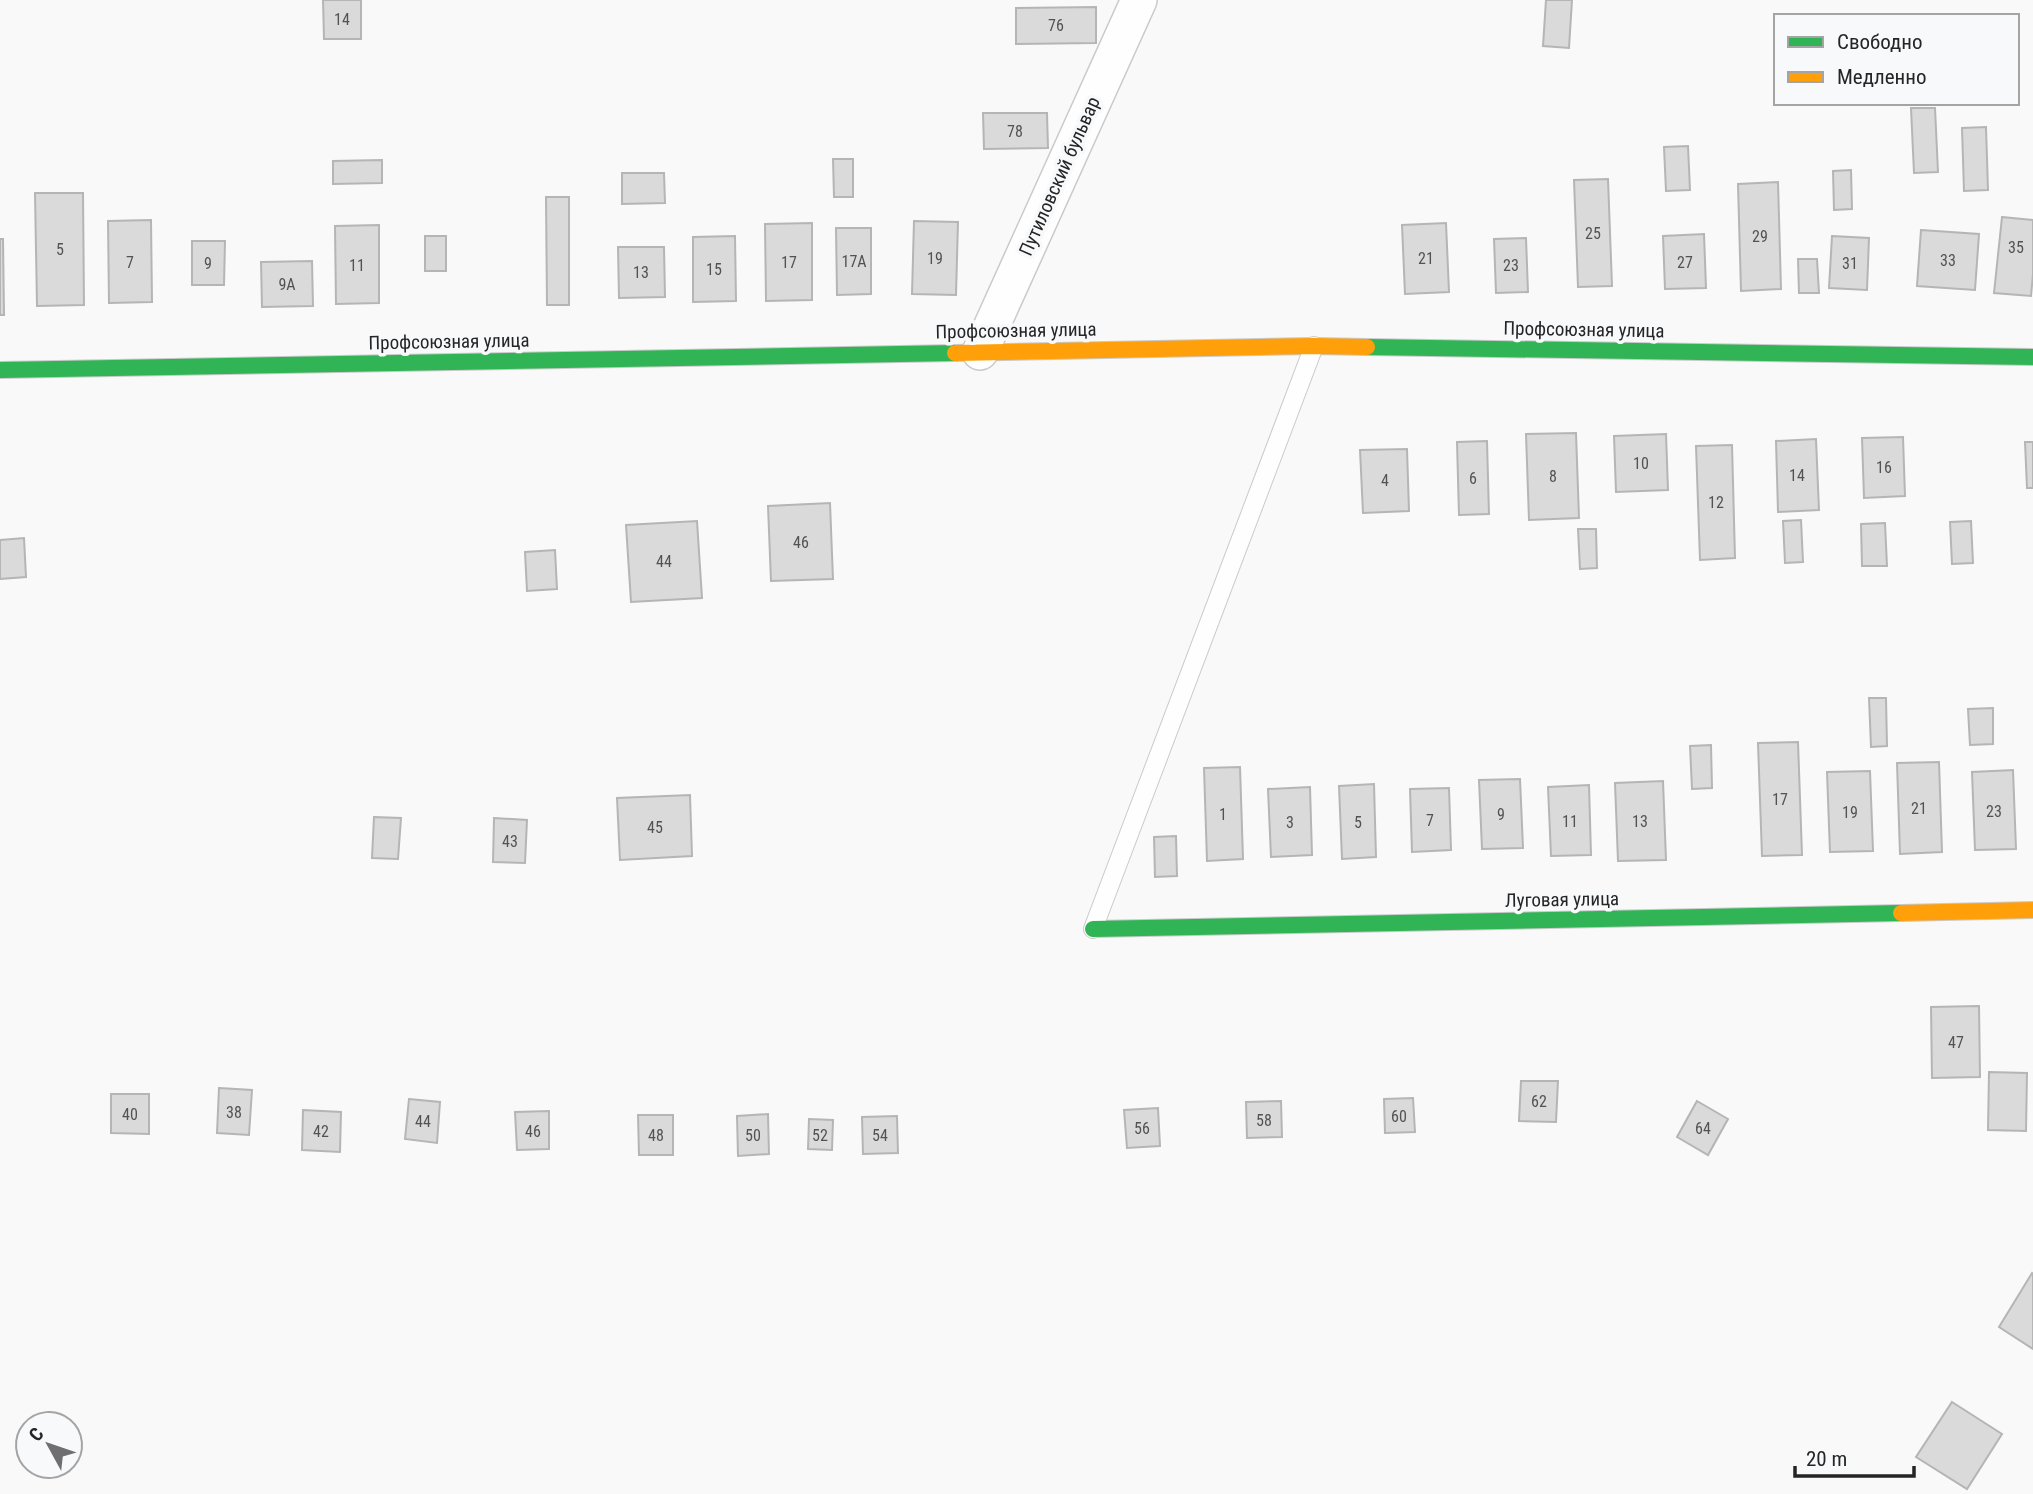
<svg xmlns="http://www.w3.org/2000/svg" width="2033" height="1494" viewBox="0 0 2033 1494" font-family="'Roboto Condensed',sans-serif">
<rect width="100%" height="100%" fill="#f9f9f9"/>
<g fill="#dadada" stroke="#b5b5b5" stroke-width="2">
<polygon points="323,0 361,0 361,39 324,39"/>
<polygon points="1546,0 1572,0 1569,48 1543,46"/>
<polygon points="1096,7 1096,43 1016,44 1016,8"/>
<polygon points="1911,108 1935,108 1938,172 1914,173"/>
<polygon points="983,113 1047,113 1048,148 984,149"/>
<polygon points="1986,127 1988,190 1964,191 1962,128"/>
<polygon points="1688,146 1690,190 1666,191 1664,147"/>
<polygon points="833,159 853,159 853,197 834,197"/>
<polygon points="382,160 382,183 333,184 333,161"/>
<polygon points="1851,170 1852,209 1834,210 1833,171"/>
<polygon points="622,173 664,173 665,203 622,204"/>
<polygon points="1608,179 1612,286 1578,287 1574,180"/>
<polygon points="1778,182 1781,289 1741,291 1738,184"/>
<polygon points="35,193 83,193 84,305 37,306"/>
<polygon points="546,197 569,197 569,305 547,305"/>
<polygon points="2002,217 2033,220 2033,274 2031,296 1994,293"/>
<polygon points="151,220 152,302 109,303 108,221"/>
<polygon points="914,221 958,222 956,295 912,294"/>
<polygon points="812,223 812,300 766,301 765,224"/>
<polygon points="1446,223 1449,292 1405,294 1402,225"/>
<polygon points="379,225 379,303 336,304 335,226"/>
<polygon points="836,228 871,228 871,294 837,295"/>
<polygon points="1921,230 1979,234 1975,290 1917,286"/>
<polygon points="1704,234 1706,288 1665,289 1663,236"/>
<rect x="425" y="236" width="21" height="35"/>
<polygon points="735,236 736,301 693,302 693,237"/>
<polygon points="1832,236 1869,238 1867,290 1829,288"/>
<polygon points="1526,238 1528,292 1496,293 1494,239"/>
<polygon points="0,239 3,239 4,315 0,315"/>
<polygon points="192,241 225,241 224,285 192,285"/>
<polygon points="618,247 664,247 665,297 619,298"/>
<polygon points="1798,259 1817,259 1819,293 1799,293"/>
<polygon points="312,261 313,306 262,307 261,262"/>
<polygon points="1576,433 1579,518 1529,520 1526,434"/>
<polygon points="1666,434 1668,490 1616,492 1614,436"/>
<polygon points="1903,437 1905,496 1864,498 1862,438"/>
<polygon points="1816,439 1819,510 1778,512 1776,441"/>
<polygon points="1487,441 1489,514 1459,515 1457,442"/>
<polygon points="2025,442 2033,442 2033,488 2027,488"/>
<polygon points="1732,445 1735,558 1700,560 1696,446"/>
<polygon points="1407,449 1409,511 1363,513 1360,450"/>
<polygon points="830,503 833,579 771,581 768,506"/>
<polygon points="1801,520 1803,562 1785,563 1783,521"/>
<polygon points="697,521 702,598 631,602 626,525"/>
<polygon points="1971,521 1973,563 1952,564 1950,522"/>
<polygon points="1885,523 1887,566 1862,566 1861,524"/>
<polygon points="1578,529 1596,529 1597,568 1580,569"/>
<polygon points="24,538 26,577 0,579 0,540"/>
<polygon points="555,550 557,589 527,591 525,552"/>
<polygon points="1869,698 1886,698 1887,746 1871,747"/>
<polygon points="1993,708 1993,744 1970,745 1968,709"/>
<polygon points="1798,742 1802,855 1762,856 1758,743"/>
<polygon points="1711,745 1712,788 1692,789 1690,746"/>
<polygon points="1939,762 1942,852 1900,854 1897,763"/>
<polygon points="1240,767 1243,859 1207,861 1204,768"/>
<polygon points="2013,770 2016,849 1975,850 1972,772"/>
<polygon points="1870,771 1873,851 1830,852 1827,772"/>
<polygon points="1520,779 1523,848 1482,849 1479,780"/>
<polygon points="1663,781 1666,860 1618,861 1615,783"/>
<polygon points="1374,784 1376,857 1342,859 1339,786"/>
<polygon points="1589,785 1591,855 1551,856 1548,787"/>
<polygon points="1310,787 1312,855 1271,857 1268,789"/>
<polygon points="1449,788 1451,850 1412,852 1410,789"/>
<polygon points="690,795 692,856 620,860 617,798"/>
<polygon points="374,817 401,818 398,859 372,858"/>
<polygon points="494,818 527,820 525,863 493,862"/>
<polygon points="1176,836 1177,876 1155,877 1154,837"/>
<polygon points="1979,1006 1980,1077 1932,1078 1931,1007"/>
<polygon points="1989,1072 2027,1073 2026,1131 1988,1130"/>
<polygon points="1521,1081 1558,1081 1556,1122 1519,1121"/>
<polygon points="219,1088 252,1090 249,1135 217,1133"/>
<polygon points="111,1094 149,1094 149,1134 111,1133"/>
<polygon points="1413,1098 1415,1132 1385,1133 1384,1099"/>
<polygon points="409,1099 440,1102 437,1143 405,1139"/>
<polygon points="1281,1101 1282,1137 1247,1138 1246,1102"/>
<polygon points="1697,1101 1728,1119 1708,1155 1677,1137"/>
<polygon points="1158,1108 1160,1146 1127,1148 1124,1110"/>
<polygon points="303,1110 341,1112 340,1152 302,1150"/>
<polygon points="549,1111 549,1149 517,1150 515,1112"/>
<polygon points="768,1114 769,1154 738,1156 737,1116"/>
<polygon points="638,1115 673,1115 673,1155 639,1155"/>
<polygon points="897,1116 898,1153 863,1154 862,1117"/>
<polygon points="809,1119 833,1120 832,1150 808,1149"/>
<polygon points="2032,1273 2033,1274 2033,1349 1999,1327"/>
<polygon points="1952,1402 2002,1434 1967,1489 1916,1457"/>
</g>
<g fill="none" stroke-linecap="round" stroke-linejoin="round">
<g stroke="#cacaca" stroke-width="20">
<polyline id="lane" points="1093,929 1314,346"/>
</g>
<g stroke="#cacaca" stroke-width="38">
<polyline id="street" points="980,352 1139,0"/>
</g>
<g stroke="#cacaca" stroke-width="18">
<g id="fast">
<polyline points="1367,347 2033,357"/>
<polyline points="0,370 955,353"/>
<polyline points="1093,929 1901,913"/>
</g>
</g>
<g stroke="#cacaca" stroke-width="18">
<g id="slow">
<polyline points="955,353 1314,346 1367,347"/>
<polyline points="1901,913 2033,910"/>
</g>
</g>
<use href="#lane" stroke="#fefefe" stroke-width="18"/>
<use href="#street" stroke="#fefefe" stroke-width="35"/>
<use href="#fast" stroke="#30b455" stroke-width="16"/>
<use href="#slow" stroke="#ff9f0a" stroke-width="16"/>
</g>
<g text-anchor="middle" stroke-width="7" stroke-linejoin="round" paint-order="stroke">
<g font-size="16" fill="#525253">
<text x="342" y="25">14</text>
<text x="1056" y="31">76</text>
<text x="1015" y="137">78</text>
<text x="1593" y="239">25</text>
<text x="1760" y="242">29</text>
<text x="2016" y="253">35</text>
<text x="60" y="255">5</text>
<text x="935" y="264">19</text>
<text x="1426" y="264">21</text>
<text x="1948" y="266">33</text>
<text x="854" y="267">17А</text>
<text x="130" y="268">7</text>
<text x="789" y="268">17</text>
<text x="1685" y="268">27</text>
<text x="208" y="269">9</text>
<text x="1850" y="269">31</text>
<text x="357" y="271">11</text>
<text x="1511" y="271">23</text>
<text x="714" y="275">15</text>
<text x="641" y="278">13</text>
<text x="287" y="290">9А</text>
<text x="1641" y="469">10</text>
<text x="1884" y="473">16</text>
<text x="1797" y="481">14</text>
<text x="1553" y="482">8</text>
<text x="1473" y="484">6</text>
<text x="1385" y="486">4</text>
<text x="1716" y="508">12</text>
<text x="801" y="548">46</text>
<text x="664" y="567">44</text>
<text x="1780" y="805">17</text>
<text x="1919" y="814">21</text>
<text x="1994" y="817">23</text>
<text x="1850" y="818">19</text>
<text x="1223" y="820">1</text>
<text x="1501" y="820">9</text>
<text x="1430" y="826">7</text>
<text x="1570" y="827">11</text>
<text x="1640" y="827">13</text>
<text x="1290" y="828">3</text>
<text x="1358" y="828">5</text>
<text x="655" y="833">45</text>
<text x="510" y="847">43</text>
<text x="1956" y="1048">47</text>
<text x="1539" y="1107">62</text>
<text x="234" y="1118">38</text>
<text x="130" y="1120">40</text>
<text x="1399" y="1122">60</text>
<text x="1264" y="1126">58</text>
<text x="423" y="1127">44</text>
<text x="1142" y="1134">56</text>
<text x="1703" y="1134">64</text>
<text x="321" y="1137">42</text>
<text x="533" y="1137">46</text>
<text x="656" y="1141">48</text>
<text x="753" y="1141">50</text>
<text x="820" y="1141">52</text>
<text x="880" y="1141">54</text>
</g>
<g font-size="19" fill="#252526" stroke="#f8f9fa">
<text transform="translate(1059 176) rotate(-66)" y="7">Путиловский бульвар</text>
<text transform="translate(1584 329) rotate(1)" y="7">Профсоюзная улица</text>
<text transform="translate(1016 330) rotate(-1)" y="7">Профсоюзная улица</text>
<text transform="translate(449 341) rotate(-1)" y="7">Профсоюзная улица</text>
<text transform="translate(1562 899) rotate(-1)" y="7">Луговая улица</text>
</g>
</g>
<rect x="1774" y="14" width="245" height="91" fill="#f8f9fa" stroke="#a4a4a5" stroke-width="2"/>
<rect x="1788" y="37" width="35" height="10" fill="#30b455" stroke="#a4a4a5" stroke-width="2"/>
<text x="1837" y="49" font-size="21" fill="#252526">Свободно</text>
<rect x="1788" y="72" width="35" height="10" fill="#ff9f0a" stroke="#a4a4a5" stroke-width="2"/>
<text x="1837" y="84" font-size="21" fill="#252526">Медленно</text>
<g transform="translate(49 1445) rotate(310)"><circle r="33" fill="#f8f9fa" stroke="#a4a4a5" stroke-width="2"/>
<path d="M0-5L12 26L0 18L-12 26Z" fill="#6f6f70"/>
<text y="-10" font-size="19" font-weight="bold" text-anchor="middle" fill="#252526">С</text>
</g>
<path d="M1795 1466v10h119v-10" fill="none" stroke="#252526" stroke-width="3.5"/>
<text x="1806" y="1466" font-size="21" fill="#252526" stroke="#f8f9fa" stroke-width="5" paint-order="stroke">20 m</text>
</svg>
